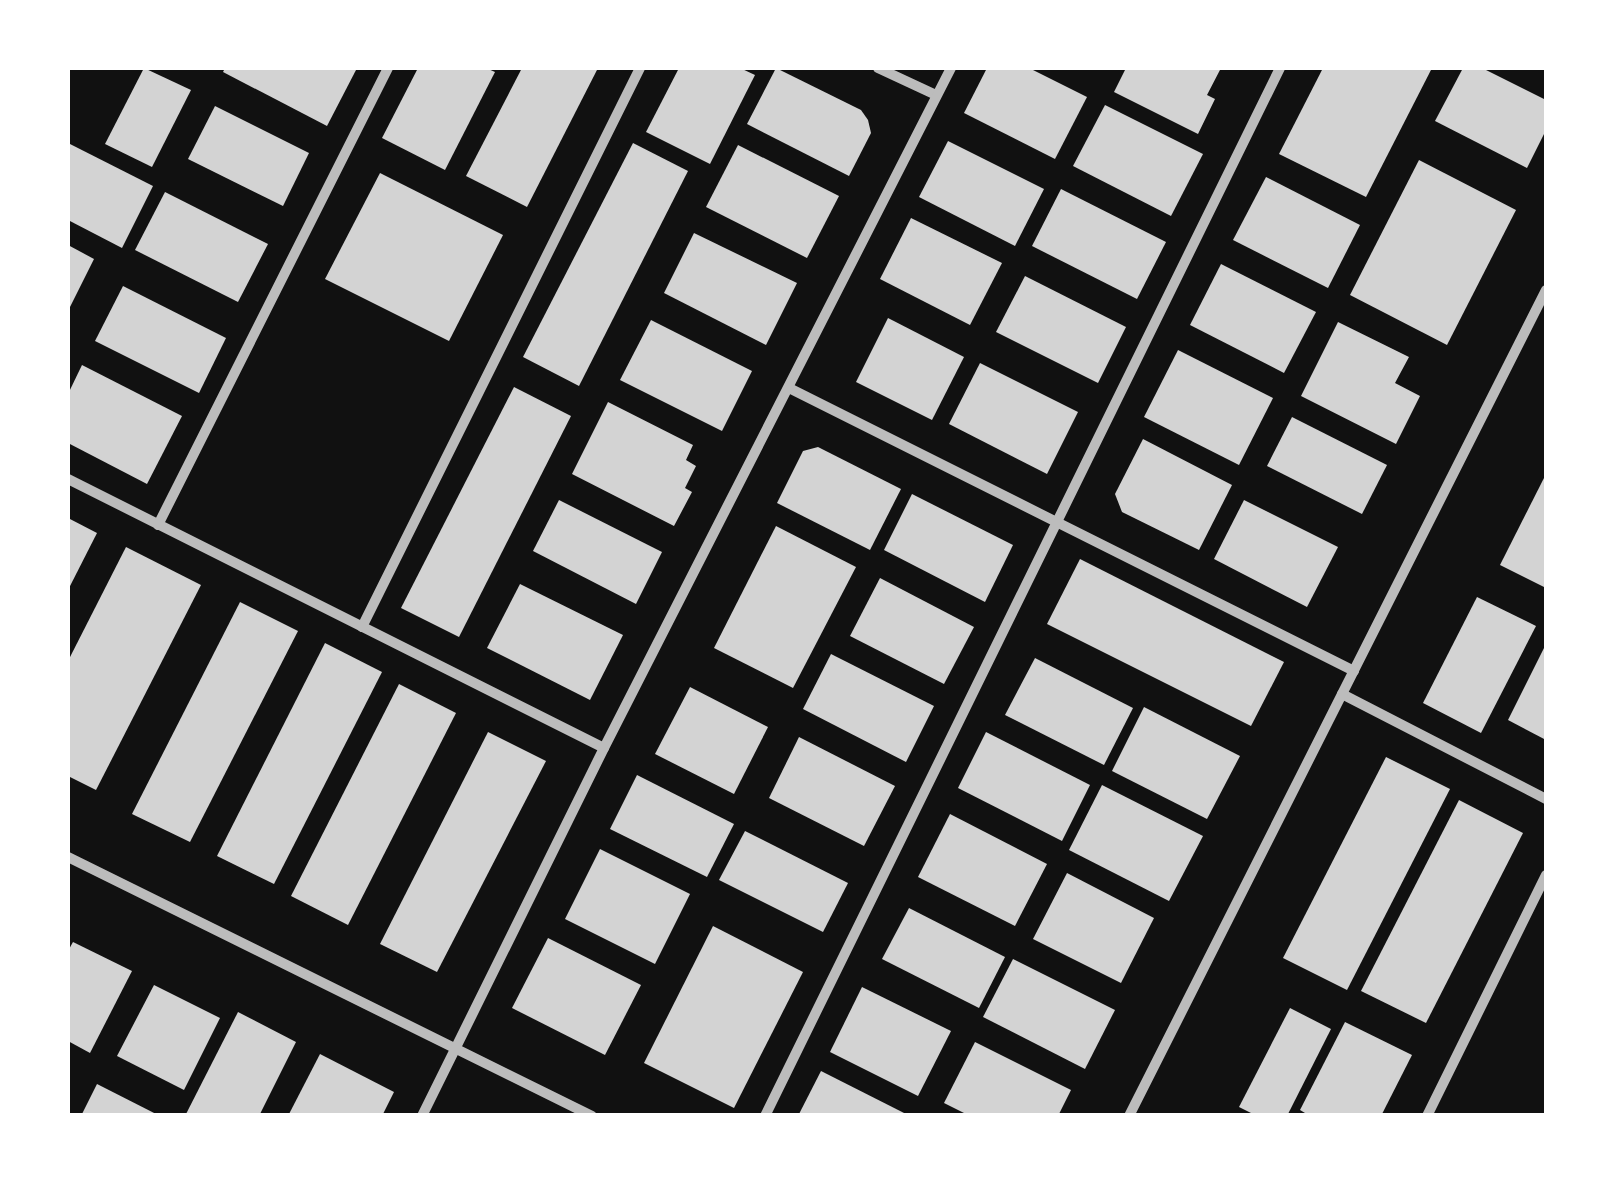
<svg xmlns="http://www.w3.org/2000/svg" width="1614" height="1183" viewBox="0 0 1614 1183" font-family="'Fira Sans',sans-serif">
<rect width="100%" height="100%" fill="#111"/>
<g fill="#d3d3d3">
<polygon points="144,68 191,90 152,167 105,144"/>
<polygon points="225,68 350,68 356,70 327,126 223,72"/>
<polygon points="418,68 486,68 495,72 445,170 382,138"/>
<polygon points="522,68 598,68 527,207 466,176"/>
<polygon points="679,68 740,68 755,75 710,164 646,132"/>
<polygon points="776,68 861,110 868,120 871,133 849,176 747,124"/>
<polygon points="987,68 1029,68 1087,97 1055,159 964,113"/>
<polygon points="1126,68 1221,68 1207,95 1215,99 1198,134 1114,92"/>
<polygon points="1323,68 1432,68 1366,197 1279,154"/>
<polygon points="1463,68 1482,68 1546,100 1546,130 1527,168 1435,121"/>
<polygon points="1105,105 1203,154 1171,216 1073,166"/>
<polygon points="215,106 309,153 283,206 188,159"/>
<polygon points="948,141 1044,189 1015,246 919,197"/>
<polygon points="68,143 153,186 122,248 68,220"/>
<polygon points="633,143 688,171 579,386 523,357"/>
<polygon points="738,145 839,196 807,258 706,207"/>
<polygon points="1419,160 1516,210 1447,345 1350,295"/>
<polygon points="380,173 503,235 449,341 325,279"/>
<polygon points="1266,177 1360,225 1328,288 1233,240"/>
<polygon points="1061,189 1166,242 1137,299 1032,246"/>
<polygon points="165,192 268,244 238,302 135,250"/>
<polygon points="911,218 1002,263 970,325 880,279"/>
<polygon points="694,233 797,283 766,345 664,293"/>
<polygon points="68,245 94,259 68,311"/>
<polygon points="1221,264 1316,312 1284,373 1190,325"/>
<polygon points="1025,276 1126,327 1098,383 996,332"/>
<polygon points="123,286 226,338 199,393 95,341"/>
<polygon points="888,318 964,357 932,420 856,382"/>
<polygon points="651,320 752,371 722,431 620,380"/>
<polygon points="1338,322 1409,357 1395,383 1420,396 1396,444 1301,396"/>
<polygon points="1178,350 1273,398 1239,465 1144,417"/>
<polygon points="980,363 1078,412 1047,474 949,424"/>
<polygon points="82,365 182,416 147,484 68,443 68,394"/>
<polygon points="514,387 571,416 459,637 401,608"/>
<polygon points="608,402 693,445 686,460 696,466 685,488 692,492 674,526 572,474"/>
<polygon points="1292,417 1387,465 1362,514 1267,466"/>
<polygon points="1143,439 1232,485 1199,550 1122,512 1115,494"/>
<polygon points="818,447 901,489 870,550 777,503 803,451"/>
<polygon points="1546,474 1546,588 1500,565"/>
<polygon points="912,494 1013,545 985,602 884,550"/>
<polygon points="559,500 662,552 636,604 533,551"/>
<polygon points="1244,500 1338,547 1307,607 1214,559"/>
<polygon points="68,518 97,533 68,590"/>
<polygon points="776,526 856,567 793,688 714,648"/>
<polygon points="126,547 201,585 96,790 68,776 68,661"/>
<polygon points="1080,559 1284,662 1251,726 1047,624"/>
<polygon points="880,578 974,627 944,684 850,636"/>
<polygon points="520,584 623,635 590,700 487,648"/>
<polygon points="1477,597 1536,626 1481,733 1423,703"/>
<polygon points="240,602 298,631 190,842 132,814"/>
<polygon points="325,643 382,672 274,884 217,856"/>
<polygon points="1546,644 1546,740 1508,720"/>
<polygon points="831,654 934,706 906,762 803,709"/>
<polygon points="1035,658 1133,708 1104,765 1005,715"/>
<polygon points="399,684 456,713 348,925 291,896"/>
<polygon points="690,687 768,727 734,794 655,754"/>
<polygon points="1144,707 1240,756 1207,819 1112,771"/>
<polygon points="488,732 546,761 437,972 380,944"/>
<polygon points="986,732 1090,785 1062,841 958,788"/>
<polygon points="799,737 895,786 864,846 769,798"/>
<polygon points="1386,757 1450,789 1347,990 1283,958"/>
<polygon points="637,775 734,824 707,877 610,829"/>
<polygon points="1102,785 1203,836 1169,901 1069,850"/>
<polygon points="1459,800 1523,833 1426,1023 1361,991"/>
<polygon points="950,814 1047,864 1015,926 918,877"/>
<polygon points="745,831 848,883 823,932 719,880"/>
<polygon points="600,849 690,894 655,964 565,919"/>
<polygon points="1067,873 1154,918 1121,983 1033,939"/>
<polygon points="909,908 1005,957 979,1008 882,959"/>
<polygon points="713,926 803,972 734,1108 644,1063"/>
<polygon points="548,938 641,985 605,1055 512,1008"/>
<polygon points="73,942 132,971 90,1053 68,1041 68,951"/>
<polygon points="1013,959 1115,1010 1085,1069 983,1017"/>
<polygon points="154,985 220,1018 184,1090 117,1056"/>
<polygon points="862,987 951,1031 918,1096 830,1052"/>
<polygon points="1290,1008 1331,1029 1287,1116 1257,1116 1239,1107"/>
<polygon points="238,1012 296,1042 259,1116 185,1116"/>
<polygon points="1345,1022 1412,1055 1381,1116 1310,1116 1300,1110"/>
<polygon points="975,1042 1071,1090 1058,1116 970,1116 944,1103"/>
<polygon points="320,1054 394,1092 382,1116 288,1116"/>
<polygon points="821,1071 910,1116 798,1116"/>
<polygon points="97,1084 160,1116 81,1116"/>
</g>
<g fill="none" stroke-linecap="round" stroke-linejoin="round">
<g stroke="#bcbcbc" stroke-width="10">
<polyline points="878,68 936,95"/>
<polyline points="789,388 1354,671"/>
<polyline points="68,479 604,748"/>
<polyline points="158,525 388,68"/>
<polyline points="362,627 640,68"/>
<polyline points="1342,694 1546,799"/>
<polyline points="68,857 592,1116"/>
<polyline points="422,1116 604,748 951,68"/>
<polyline points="765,1116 1280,68"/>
<polyline points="1129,1116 1546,290"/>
<polyline points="1427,1116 1546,875"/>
</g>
</g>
<rect width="1614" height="1183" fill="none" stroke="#ffffff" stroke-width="140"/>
</svg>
